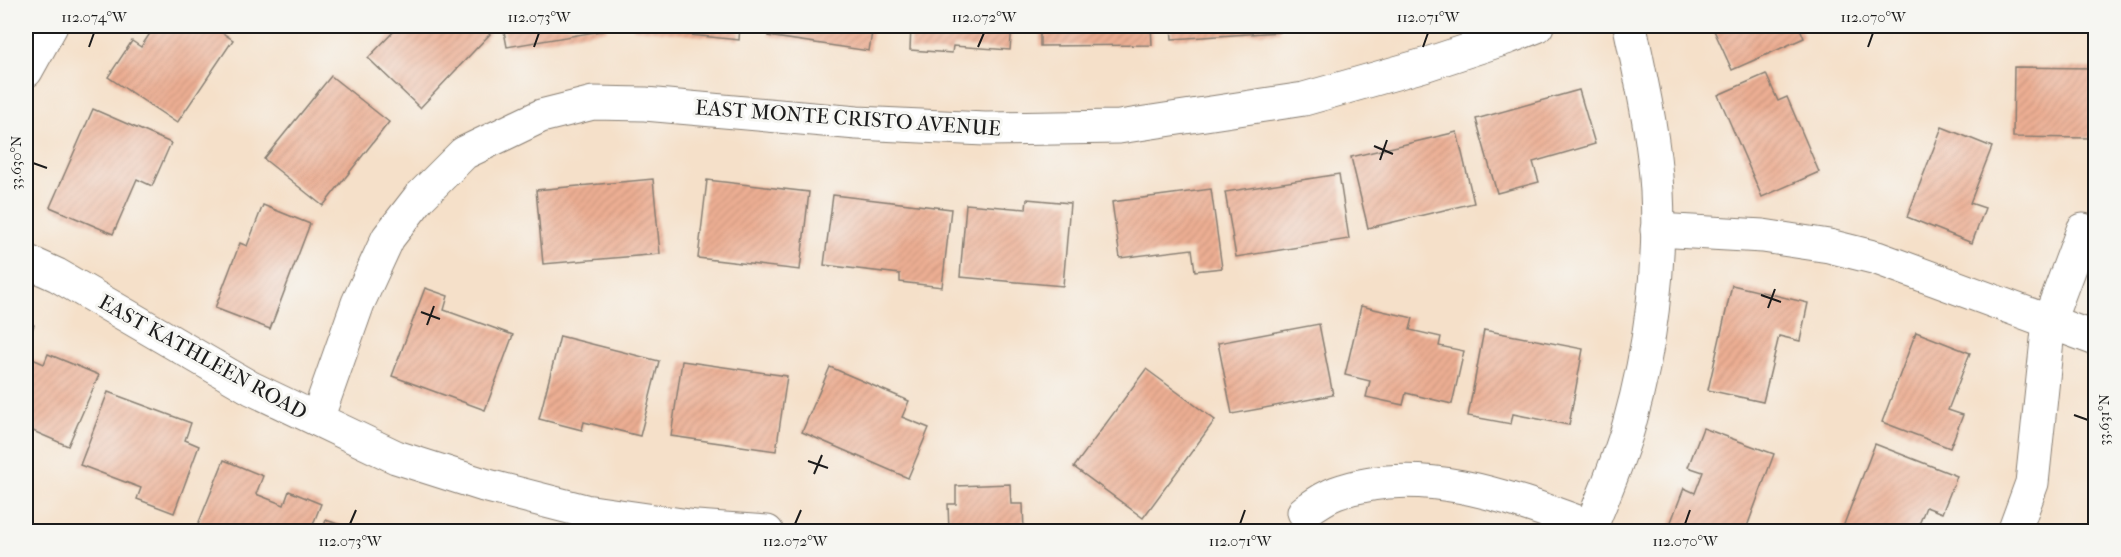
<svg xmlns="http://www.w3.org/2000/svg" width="2121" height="557" viewBox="0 0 2121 557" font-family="'IM FELL French Canon',serif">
<defs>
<pattern id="building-hatch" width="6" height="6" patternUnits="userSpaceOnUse" patternTransform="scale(1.5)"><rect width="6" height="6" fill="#ecae93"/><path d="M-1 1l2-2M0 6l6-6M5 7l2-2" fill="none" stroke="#ca957e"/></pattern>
</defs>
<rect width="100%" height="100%" fill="#f6f6f2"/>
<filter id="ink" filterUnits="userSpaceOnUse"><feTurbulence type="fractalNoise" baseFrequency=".0167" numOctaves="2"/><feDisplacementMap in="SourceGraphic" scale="12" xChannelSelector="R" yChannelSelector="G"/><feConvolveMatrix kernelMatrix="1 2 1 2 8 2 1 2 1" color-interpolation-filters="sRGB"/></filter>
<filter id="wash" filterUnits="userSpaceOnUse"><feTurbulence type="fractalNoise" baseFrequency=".008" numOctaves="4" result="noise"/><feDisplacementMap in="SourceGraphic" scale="24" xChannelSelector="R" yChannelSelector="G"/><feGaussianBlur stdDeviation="1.35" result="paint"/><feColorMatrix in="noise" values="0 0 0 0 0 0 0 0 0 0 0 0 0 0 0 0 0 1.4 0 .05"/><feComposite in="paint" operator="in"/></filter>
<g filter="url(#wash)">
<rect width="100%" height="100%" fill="#f5e0c9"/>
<g id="blocks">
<g fill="url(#building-hatch)">
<polygon points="155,26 212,26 233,40 177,123 108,77 132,41 141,47"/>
<polygon points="399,26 481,26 490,34 420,108 368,58"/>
<polygon points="503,26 606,26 607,30 507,47"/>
<polygon points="633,26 740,26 739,40 633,29"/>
<polygon points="770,26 873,26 869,51 768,36"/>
<polygon points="911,26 1012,26 1010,50 953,46 952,53 910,50"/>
<polygon points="1040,26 1151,26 1152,45 1040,46"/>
<polygon points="1171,26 1280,26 1280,32 1172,39"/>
<polygon points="1712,26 1799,26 1804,38 1732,70"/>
<polygon points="2014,67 2096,68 2096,138 2013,137"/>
<polygon points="1766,74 1778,101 1787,97 1819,172 1762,197 1718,95"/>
<polygon points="331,76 389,122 323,206 264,159"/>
<polygon points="1579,90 1595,144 1533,162 1539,182 1497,193 1476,119"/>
<polygon points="93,109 171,143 152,186 137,179 113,234 50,207"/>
<polygon points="1942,127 1992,147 1970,203 1985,208 1972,243 1907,217"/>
<polygon points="1457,132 1474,203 1368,228 1351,157"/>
<polygon points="1339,174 1349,239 1236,257 1225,192"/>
<polygon points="653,179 660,254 543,264 536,190"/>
<polygon points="707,180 809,192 800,270 698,258"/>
<polygon points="1211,189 1222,268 1195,271 1192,249 1120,258 1112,202"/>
<polygon points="833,195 951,209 942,287 900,282 900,274 824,265"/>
<polygon points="1027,199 1070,203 1063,286 960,277 966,204 1026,209"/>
<polygon points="263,205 310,224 270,329 215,308 240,243 247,246"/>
<polygon points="1732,285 1808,303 1800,341 1779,336 1763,402 1708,390"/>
<polygon points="425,288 448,296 444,310 513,335 485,410 392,376"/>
<polygon points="1361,306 1413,318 1410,330 1441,337 1439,346 1464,351 1452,404 1406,393 1403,405 1366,397 1370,381 1345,375"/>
<polygon points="26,321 34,325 26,345"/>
<polygon points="1319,324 1333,395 1232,414 1218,343"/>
<polygon points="1484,330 1583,349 1569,425 1513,414 1511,424 1468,416"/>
<polygon points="1916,332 1970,353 1948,410 1963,415 1950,448 1882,422"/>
<polygon points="560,336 659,361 640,436 584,422 582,430 539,419"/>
<polygon points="48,354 99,375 68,446 26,428 26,356 44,364"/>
<polygon points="682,361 787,376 776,451 671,436"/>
<polygon points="830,367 909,401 902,417 929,428 908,478 802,432"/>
<polygon points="1146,369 1215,420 1143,518 1074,467"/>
<polygon points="108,392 191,423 185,440 199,446 174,513 137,499 141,488 80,465"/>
<polygon points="1703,428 1774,454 1745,532 1682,532 1669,527 1684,488 1695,493 1703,472 1688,467"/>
<polygon points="1875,444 1957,476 1942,513 1926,507 1916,532 1841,532"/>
<polygon points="224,460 263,476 256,494 284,505 289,491 321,504 310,532 195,532"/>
<polygon points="1010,484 1011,504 1023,504 1024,532 949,532 948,504 956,504 956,486"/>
<polygon points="326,520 358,531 358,532 322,532"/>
</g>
</g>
</g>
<g filter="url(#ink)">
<use href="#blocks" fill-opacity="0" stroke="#887e72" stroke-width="1.5"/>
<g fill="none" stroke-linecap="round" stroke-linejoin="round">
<g stroke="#887e72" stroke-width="35">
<g id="street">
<polyline points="26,71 51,26"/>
<polyline points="1657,230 1763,236 1829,246 1877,258 2096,339"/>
<polyline points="26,261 57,275 251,388 396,457 484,485 585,511 696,527 767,532"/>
<polyline points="317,419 358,303 388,238 419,198 464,153 541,116 593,103 645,104 857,123 985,129 1119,127 1304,99 1424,65 1509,37 1537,26"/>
<path d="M1304,512C1314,505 1325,497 1336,493C1420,462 1512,498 1591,527"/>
<path d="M1589,532C1603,496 1619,461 1629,425C1650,351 1661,268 1657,191C1654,135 1641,80 1630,26"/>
<polyline points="2014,532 2032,483 2049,321 2083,230"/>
</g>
</g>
<use href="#street" stroke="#fff" stroke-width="33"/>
</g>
</g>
<path fill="none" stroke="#1c1c1c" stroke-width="2" d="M89,47L94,33M534,47L539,33M978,47L984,33M1423,47L1428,33M1868,47L1873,33M1374,146L1393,154M1380,160L1387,140M33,163L47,168M1761,295L1781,302M1768,308L1775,289M421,312L440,319M427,325L434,306M2074,415L2088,420M808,461L828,468M814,474L822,455M350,524L356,510M795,524L801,510M1240,524L1245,510M1685,524L1690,510"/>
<g text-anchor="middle" stroke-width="6" stroke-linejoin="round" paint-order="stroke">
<g font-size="21" fill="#1c1c1c" stroke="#f6f6f2">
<text transform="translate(848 118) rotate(4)" y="7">EAST MONTE CRISTO AVENUE</text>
<text transform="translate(203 357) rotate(29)" y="7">EAST KATHLEEN ROAD</text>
</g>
</g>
<rect width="2121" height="557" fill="none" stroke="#f6f6f2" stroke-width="66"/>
<rect x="33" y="33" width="2055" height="491" fill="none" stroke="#1c1c1c" stroke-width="2"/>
<g font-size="15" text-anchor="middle" fill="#1c1c1c">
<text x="94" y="22">112.074°W</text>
<text x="539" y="22">112.073°W</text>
<text x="984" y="22">112.072°W</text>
<text x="1428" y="22">112.071°W</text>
<text x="1873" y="22">112.070°W</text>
<text transform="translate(16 163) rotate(-90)" y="5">33.630°N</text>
<text transform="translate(2104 420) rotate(-90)" y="5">33.631°N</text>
<text x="350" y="546">112.073°W</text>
<text x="795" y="546">112.072°W</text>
<text x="1240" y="546">112.071°W</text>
<text x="1685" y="546">112.070°W</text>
</g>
</svg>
